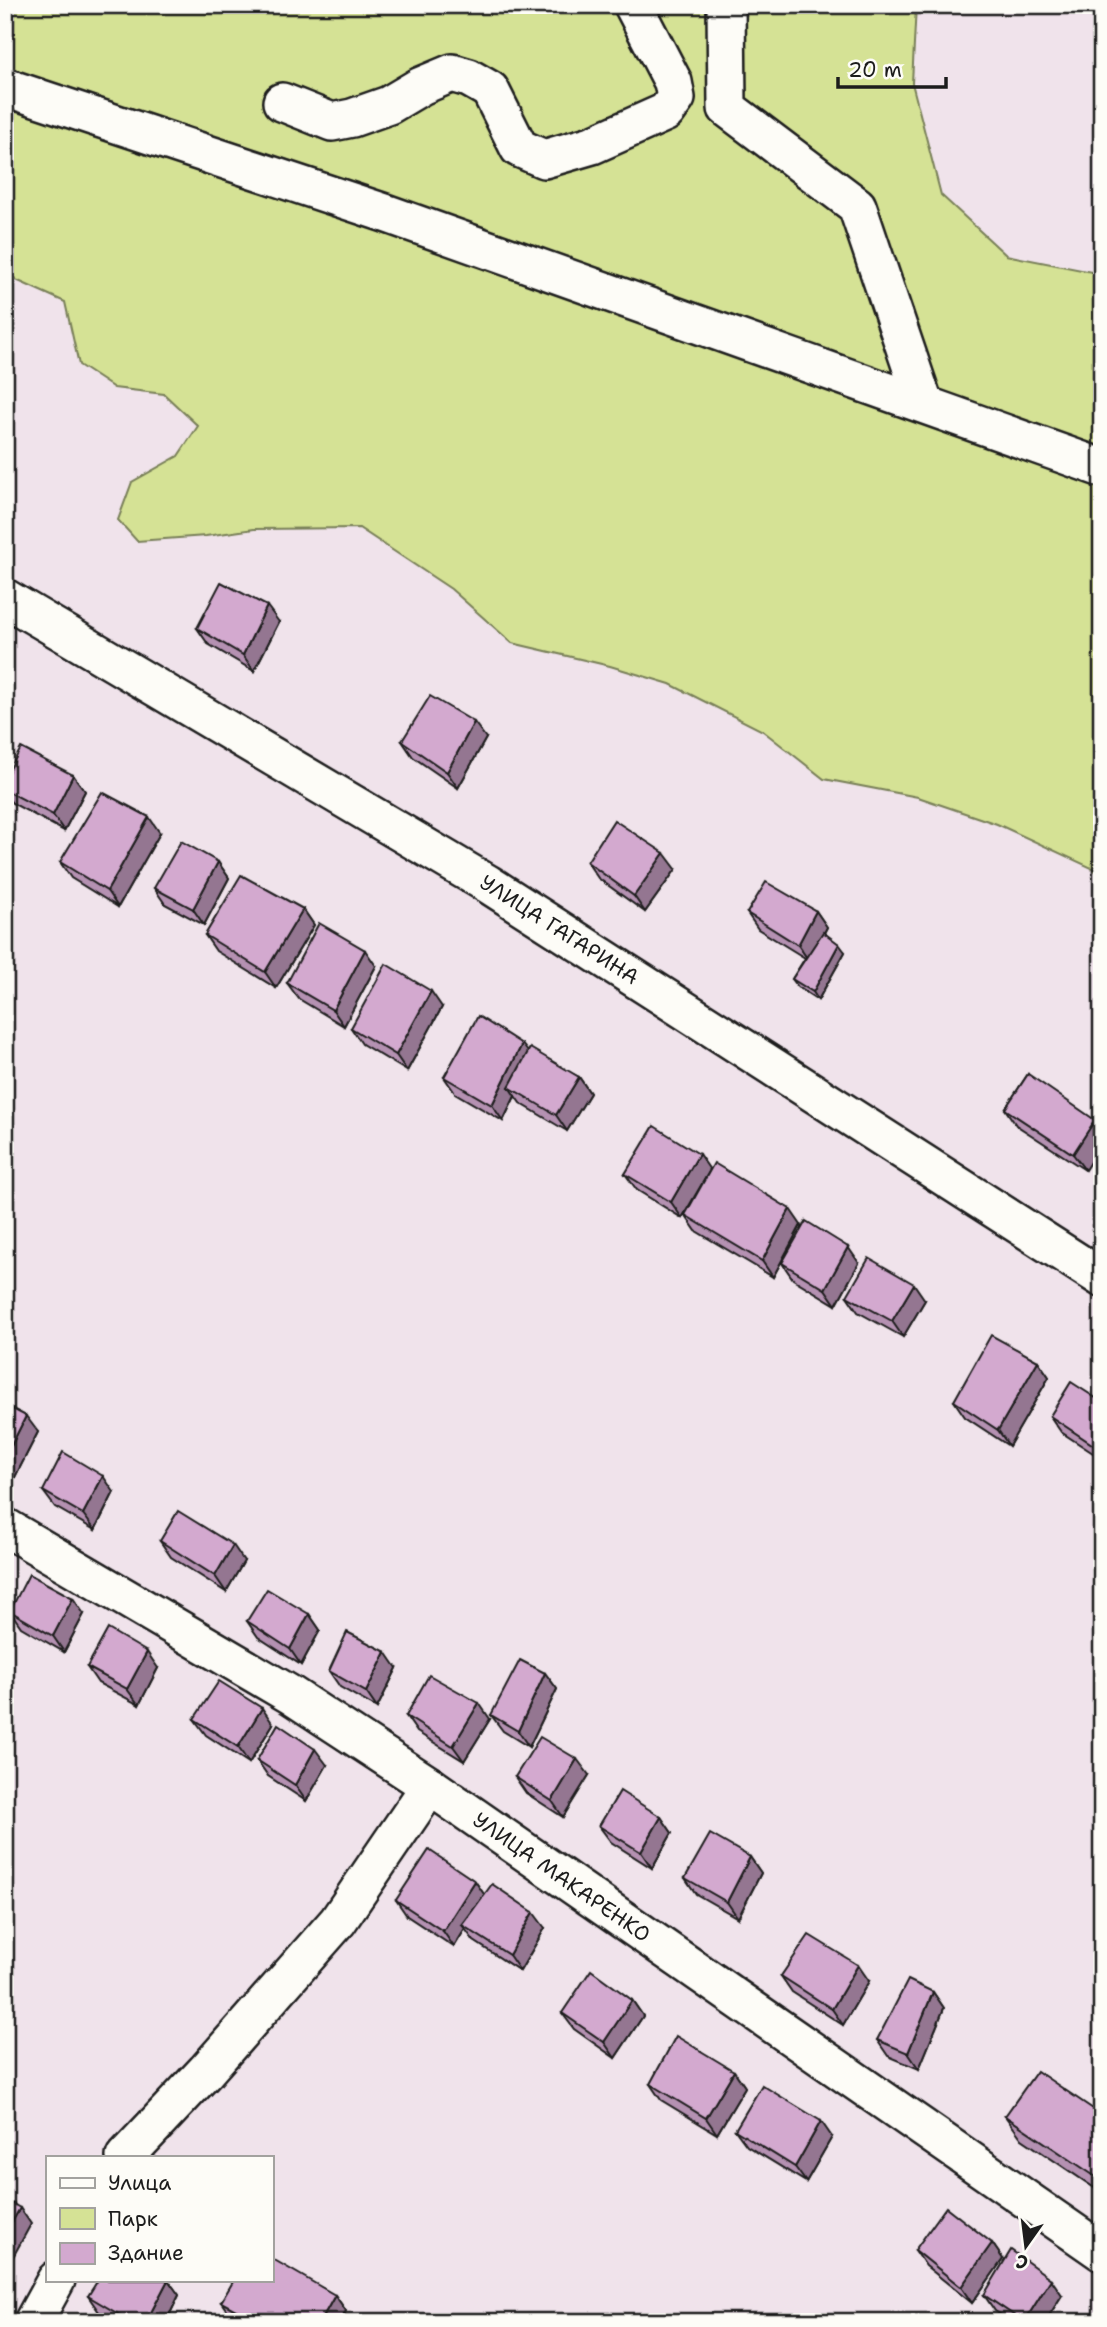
<svg xmlns="http://www.w3.org/2000/svg" width="1107" height="2327" viewBox="0 0 1107 2327" font-family="'Shantell Sans',sans-serif">
<rect width="100%" height="100%" fill="#f0e3eb"/>
<filter id="ink" filterUnits="userSpaceOnUse"><feTurbulence type="fractalNoise" baseFrequency=".0143" numOctaves="2"/><feDisplacementMap in="SourceGraphic" scale="14" xChannelSelector="R" yChannelSelector="G"/><feConvolveMatrix kernelMatrix="1 2 1 2 8 2 1 2 1" color-interpolation-filters="sRGB"/></filter>
<g filter="url(#ink)">
<polygon fill="#d5e295" stroke="#787f58" stroke-width="2" points="5,5 916,5 912,83 941,195 1006,255 1102,274 1102,877 1092,868 997,824 918,797 824,779 763,731 670,684 610,666 512,643 451,589 359,528 254,529 206,536 137,541 118,520 132,482 178,456 198,426 164,394 114,388 79,365 65,302 5,275"/>
<g fill="none" stroke-linecap="round" stroke-linejoin="round">
<g stroke="#1c1c1c" stroke-width="42">
<g id="minor">
<polyline points="726,5 727,108 857,206 924,404"/>
<polyline points="5,87 385,213 1102,468"/>
<polyline points="282,102 332,122 352,118 389,105 421,86 452,73 469,78 490,90 519,148 544,159 592,145 666,112 676,98 673,82 633,5"/>
<path id="s1" d="M5,598L488,884L1102,1278"/>
<path id="s2" d="M5,1527L291,1695L430,1786L1102,2252"/>
<polyline points="125,2157 206,2071 338,1921 430,1786"/>
<polyline points="33,2322 56,2280"/>
</g>
</g>
<use href="#minor" stroke="#fdfcf7" stroke-width="37"/>
</g>
<g fill="#b591b2" stroke="#1c1c1c" stroke-width="2">
<polygon points="279,622 254,671 208,644 197,628"/>
<polygon points="486,738 458,788 413,757 402,741"/>
<polygon points="73,775 85,791 64,831 12,803 5,794 5,778"/>
<polygon points="160,833 118,907 71,878 60,862"/>
<polygon points="218,862 229,878 204,925 165,904 154,888"/>
<polygon points="587,862 676,869 645,912 598,878"/>
<polygon points="303,909 314,925 276,988 216,951 205,935"/>
<polygon points="816,911 827,927 824,933 845,952 818,1000 798,987 792,979 805,958 758,929 747,913"/>
<polygon points="376,966 344,1026 299,999 287,983"/>
<polygon points="442,1007 407,1071 362,1044 351,1028"/>
<polygon points="528,1052 579,1077 590,1093 567,1131 520,1103 515,1096 503,1121 455,1093 444,1077"/>
<polygon points="1028,1074 1085,1170 1016,1125 1005,1109"/>
<polygon points="710,1170 682,1218 637,1190 625,1174"/>
<polygon points="685,1215 801,1225 773,1277 696,1231"/>
<polygon points="782,1263 859,1263 836,1305 793,1279"/>
<polygon points="847,1296 925,1300 903,1337 858,1312"/>
<polygon points="1038,1361 1049,1377 1009,1446 965,1417 954,1401"/>
<polygon points="1102,1402 1102,1459 1061,1432 1050,1416"/>
<polygon points="5,1405 38,1432 12,1483 5,1480"/>
<polygon points="43,1491 114,1492 95,1530 55,1507"/>
<polygon points="160,1541 244,1561 226,1592 171,1557"/>
<polygon points="10,1611 84,1614 64,1652 21,1627"/>
<polygon points="309,1614 320,1630 301,1665 258,1637 247,1621"/>
<polygon points="87,1667 158,1668 139,1705 98,1683"/>
<polygon points="397,1668 377,1708 340,1687 329,1671"/>
<polygon points="545,1673 557,1689 529,1747 503,1731 491,1715"/>
<polygon points="406,1716 490,1719 464,1761 417,1732"/>
<polygon points="194,1719 273,1724 249,1763 206,1735"/>
<polygon points="257,1760 327,1765 306,1801 268,1776"/>
<polygon points="589,1775 563,1817 526,1793 515,1777"/>
<polygon points="661,1817 672,1833 652,1868 611,1842 599,1826"/>
<polygon points="750,1857 761,1873 738,1918 696,1894 685,1878"/>
<polygon points="475,1881 484,1895 545,1928 520,1971 474,1941 465,1929 454,1947 407,1916 396,1900"/>
<polygon points="781,1976 869,1981 843,2025 792,1992"/>
<polygon points="933,1992 944,2008 919,2069 888,2056 877,2040"/>
<polygon points="632,2000 643,2016 615,2058 574,2029 562,2013"/>
<polygon points="734,2071 745,2087 717,2134 661,2100 650,2084"/>
<polygon points="1102,2115 1102,2193 1022,2139 1005,2116"/>
<polygon points="735,2130 832,2137 806,2182 747,2146"/>
<polygon points="992,2243 1003,2259 972,2303 926,2266 915,2250"/>
<polygon points="168,2280 179,2295 166,2322 116,2322 99,2312 88,2296"/>
<polygon points="335,2295 346,2311 340,2322 239,2322 232,2318 221,2302"/>
<polygon points="984,2295 1062,2295 1045,2322 1012,2322 995,2311"/>
</g>
<g fill="#947691" stroke="#1c1c1c" stroke-width="2">
<polygon points="267,606 279,622 254,671 243,655"/>
<polygon points="474,722 486,738 458,788 447,772"/>
<polygon points="5,742 9,747 5,755"/>
<polygon points="73,775 85,791 64,831 53,815"/>
<polygon points="149,817 160,833 118,907 107,891"/>
<polygon points="664,853 676,869 645,912 634,896"/>
<polygon points="218,862 229,878 204,925 193,909"/>
<polygon points="303,909 314,925 276,988 265,972"/>
<polygon points="816,911 827,927 809,961 798,945"/>
<polygon points="839,944 845,952 818,1000 813,992"/>
<polygon points="365,950 376,966 344,1026 333,1010"/>
<polygon points="431,991 442,1007 407,1071 396,1055"/>
<polygon points="522,1044 534,1060 509,1087 515,1096 503,1121 492,1105"/>
<polygon points="579,1077 590,1093 567,1131 556,1115"/>
<polygon points="1095,1120 1102,1129 1102,1143 1085,1170 1073,1154"/>
<polygon points="699,1154 710,1170 682,1218 671,1202"/>
<polygon points="790,1209 801,1225 773,1277 762,1261"/>
<polygon points="848,1247 859,1263 836,1305 825,1289"/>
<polygon points="914,1284 925,1300 903,1337 892,1321"/>
<polygon points="1038,1361 1049,1377 1009,1446 998,1430"/>
<polygon points="26,1416 38,1432 12,1483 5,1474 5,1458"/>
<polygon points="1102,1435 1102,1455 1095,1446"/>
<polygon points="103,1476 114,1492 95,1530 83,1514"/>
<polygon points="233,1545 244,1561 226,1592 215,1576"/>
<polygon points="73,1598 84,1614 64,1652 53,1636"/>
<polygon points="309,1614 320,1630 301,1665 290,1649"/>
<polygon points="147,1652 158,1668 139,1705 127,1689"/>
<polygon points="386,1652 397,1668 377,1708 366,1692"/>
<polygon points="545,1673 557,1689 529,1747 518,1731"/>
<polygon points="479,1703 490,1719 464,1761 453,1746"/>
<polygon points="262,1708 273,1724 249,1763 238,1747"/>
<polygon points="315,1749 327,1765 306,1801 295,1785"/>
<polygon points="577,1759 589,1775 563,1817 552,1801"/>
<polygon points="661,1817 672,1833 652,1868 641,1852"/>
<polygon points="750,1857 761,1873 738,1918 727,1902"/>
<polygon points="475,1881 486,1897 462,1925 465,1929 454,1947 443,1931"/>
<polygon points="533,1912 545,1928 520,1971 509,1955"/>
<polygon points="858,1965 869,1981 843,2025 832,2009"/>
<polygon points="933,1992 944,2008 919,2069 908,2053"/>
<polygon points="632,2000 643,2016 615,2058 604,2042"/>
<polygon points="734,2071 745,2087 717,2134 706,2118"/>
<polygon points="821,2121 832,2137 806,2182 795,2167"/>
<polygon points="20,2208 31,2224 8,2266 5,2262 5,2234"/>
<polygon points="992,2243 1003,2259 972,2303 961,2287"/>
<polygon points="1051,2279 1062,2295 1045,2322 1024,2322"/>
<polygon points="168,2280 179,2295 166,2322 146,2322"/>
<polygon points="335,2295 346,2311 340,2322 320,2322"/>
</g>
<g fill="#d3a9cf" stroke="#1c1c1c" stroke-width="2">
<polygon points="221,582 267,606 243,655 197,628"/>
<polygon points="430,696 474,722 447,772 402,741"/>
<polygon points="21,748 73,775 53,815 5,790 5,778"/>
<polygon points="102,792 149,817 107,891 60,862"/>
<polygon points="614,820 664,853 634,896 587,862"/>
<polygon points="181,841 218,862 193,909 154,888"/>
<polygon points="241,875 303,909 265,972 205,935"/>
<polygon points="766,882 816,911 798,945 747,913"/>
<polygon points="319,923 365,950 333,1010 287,983"/>
<polygon points="823,932 839,944 813,992 792,979"/>
<polygon points="386,964 431,991 396,1055 351,1028"/>
<polygon points="478,1016 522,1044 492,1105 444,1077"/>
<polygon points="530,1048 579,1077 556,1115 509,1087"/>
<polygon points="1028,1074 1095,1120 1073,1154 1005,1109"/>
<polygon points="654,1126 699,1154 671,1202 625,1174"/>
<polygon points="714,1163 790,1209 762,1261 685,1215"/>
<polygon points="806,1221 848,1247 825,1289 782,1263"/>
<polygon points="869,1258 914,1284 892,1321 847,1296"/>
<polygon points="991,1335 1038,1361 998,1430 954,1401"/>
<polygon points="1071,1382 1102,1402 1102,1435 1095,1446 1050,1416"/>
<polygon points="5,1405 26,1416 5,1458"/>
<polygon points="63,1452 103,1476 83,1514 43,1491"/>
<polygon points="178,1511 233,1545 215,1576 160,1541"/>
<polygon points="29,1574 73,1598 53,1636 10,1611"/>
<polygon points="267,1589 309,1614 290,1649 247,1621"/>
<polygon points="108,1629 147,1652 127,1689 87,1667"/>
<polygon points="347,1632 386,1652 366,1692 329,1671"/>
<polygon points="520,1660 545,1673 518,1731 491,1715"/>
<polygon points="429,1675 479,1703 453,1746 406,1716"/>
<polygon points="219,1681 262,1708 238,1747 194,1719"/>
<polygon points="278,1724 315,1749 295,1785 257,1760"/>
<polygon points="540,1737 577,1759 552,1801 515,1777"/>
<polygon points="620,1791 661,1817 641,1852 599,1826"/>
<polygon points="710,1834 750,1857 727,1902 685,1878"/>
<polygon points="429,1850 475,1881 443,1931 396,1900"/>
<polygon points="492,1884 533,1912 509,1955 462,1925"/>
<polygon points="809,1935 858,1965 832,2009 781,1976"/>
<polygon points="591,1970 632,2000 604,2042 562,2013"/>
<polygon points="908,1980 933,1992 908,2053 877,2040"/>
<polygon points="676,2036 734,2071 706,2118 650,2084"/>
<polygon points="1037,2071 1102,2115 1102,2181 1005,2116"/>
<polygon points="762,2085 821,2121 795,2167 735,2130"/>
<polygon points="5,2199 20,2208 5,2234"/>
<polygon points="946,2207 992,2243 961,2287 915,2250"/>
<polygon points="1011,2250 1051,2279 1024,2322 984,2295"/>
<polygon points="271,2258 335,2295 320,2322 258,2322 221,2302 234,2280 271,2280"/>
<polygon points="98,2280 168,2280 146,2322 132,2322 88,2296"/>
</g>
</g>
<g text-anchor="middle" stroke-width="5" stroke-linejoin="round" paint-order="stroke">
<g font-size="21" fill="#1c1c1c" stroke="#fdfcf7">
<text dy="7" stroke="none"><textPath href="#s1" startOffset="646">УЛИЦА ГАГАРИНА</textPath></text>
<text dy="7" stroke="none"><textPath href="#s2" startOffset="658">УЛИЦА МАКАРЕНКО</textPath></text>
</g>
</g>
<rect width="1107" height="2327" fill="none" stroke="#fdfcf7" stroke-width="28"/>
<rect x="14" y="14" width="1079" height="2299" fill="none" stroke="#1c1c1c" stroke-width="2.5" filter="url(#ink)"/>
<rect x="46" y="2156" width="228" height="126" fill="#fdfcf7" stroke="#a3a29f" stroke-width="2"/>
<rect x="60" y="2178" width="35" height="10" fill="#fdfcf7" stroke="#a3a29f" stroke-width="2"/>
<text x="108" y="2190" font-size="21" fill="#1c1c1c">Улица</text>
<rect x="60" y="2208" width="35" height="21" fill="#d5e295" stroke="#a3a29f" stroke-width="2"/>
<text x="108" y="2226" font-size="21" fill="#1c1c1c">Парк</text>
<rect x="60" y="2243" width="35" height="21" fill="#d3a9cf" stroke="#a3a29f" stroke-width="2"/>
<text x="108" y="2260" font-size="21" fill="#1c1c1c">Здание</text>
<g transform="translate(1026 2246) rotate(194)" stroke="#fdfcf7" stroke-width="5" paint-order="stroke">
<path d="M0-5L12 26L0 18L-12 26Z" fill="#1c1c1c"/>
<text y="-10" font-size="19" font-weight="bold" text-anchor="middle" fill="#1c1c1c">С</text>
</g>
<path d="M838 77v10h108v-10" fill="none" stroke="#1c1c1c" stroke-width="3.5"/>
<text x="848" y="77" font-size="21" fill="#1c1c1c" stroke="#fdfcf7" stroke-width="5" paint-order="stroke">20 m</text>
</svg>
